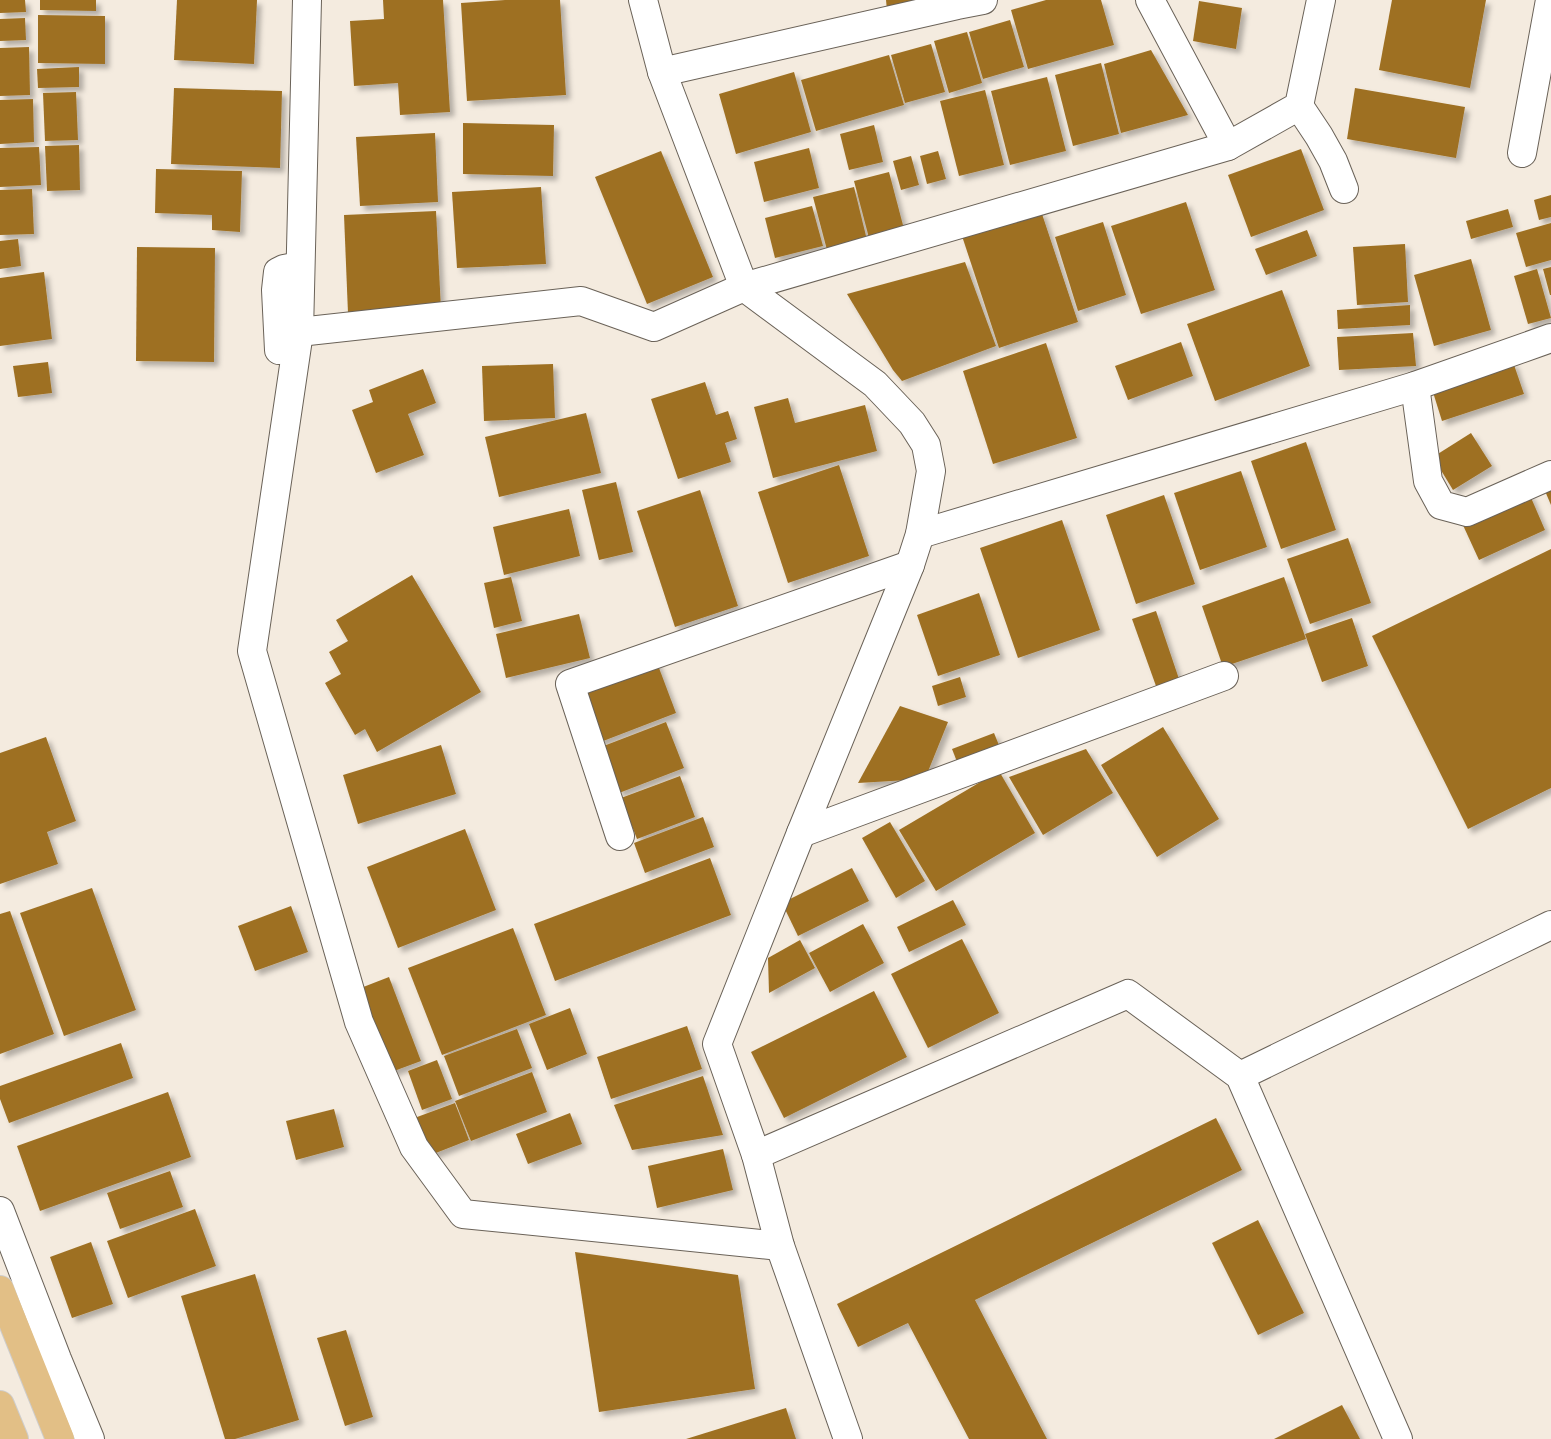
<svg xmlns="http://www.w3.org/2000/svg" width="1551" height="1439" viewBox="0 0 1551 1439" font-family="Arial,sans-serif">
<defs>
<filter id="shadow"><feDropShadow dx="4.5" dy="4.5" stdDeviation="2.5" flood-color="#0004"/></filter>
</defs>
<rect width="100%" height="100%" fill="#f4ebdf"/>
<g fill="#9e7023" filter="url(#shadow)">
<polygon points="0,0 25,0 26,12 0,13"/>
<polygon points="40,0 96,0 96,11 40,10"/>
<polygon points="177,0 257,0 254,64 174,60"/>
<polygon points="383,0 443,0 450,112 400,115 398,83 354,86 350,21 384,19"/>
<polygon points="505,0 560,0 566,95 467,101 461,3"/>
<polygon points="886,0 944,0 887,10"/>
<polygon points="1046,0 1101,0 1114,45 1028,69 1011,10"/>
<polygon points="1392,0 1486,0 1470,88 1379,70"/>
<polygon points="1199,1 1242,8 1236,49 1193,41"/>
<polygon points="38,15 105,16 105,64 38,63"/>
<polygon points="25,18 26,40 0,41 0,19"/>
<polygon points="1010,20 1024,67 983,79 969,32"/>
<polygon points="967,32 982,83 949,93 934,41"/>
<polygon points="931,44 945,92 905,103 891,55"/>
<polygon points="29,47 30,95 0,96 0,48"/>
<polygon points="1151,50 1188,115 1121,133 1104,64"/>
<polygon points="889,55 904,105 816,131 801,80"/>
<polygon points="1101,63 1119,134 1073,146 1055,75"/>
<polygon points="79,67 79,87 38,88 37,69"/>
<polygon points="794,72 811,132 736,154 719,94"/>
<polygon points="1047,77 1066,151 1010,165 991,91"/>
<polygon points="174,88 282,91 280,168 171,164"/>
<polygon points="1355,88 1465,107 1456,158 1347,139"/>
<polygon points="985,90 1004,165 959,176 940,101"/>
<polygon points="76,92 78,140 45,141 43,93"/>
<polygon points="33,99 34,142 0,144 0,100"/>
<polygon points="463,123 554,125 553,176 463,174"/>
<polygon points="874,125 883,162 849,170 840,134"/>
<polygon points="435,133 438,202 360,206 356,137"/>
<polygon points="79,145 80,190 47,191 45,146"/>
<polygon points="39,147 41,185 0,187 0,148"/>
<polygon points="809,148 819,188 764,202 754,162"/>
<polygon points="1301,149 1324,210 1251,237 1228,175"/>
<polygon points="661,151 713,277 647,304 595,177"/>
<polygon points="938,151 946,179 927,184 920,156"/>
<polygon points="911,156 919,185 901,190 893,161"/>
<polygon points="156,169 242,171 240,232 212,230 212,215 155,213"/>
<polygon points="889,172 904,229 869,238 854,181"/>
<polygon points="541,187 546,264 457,268 452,192"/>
<polygon points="854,187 867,240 827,250 813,197"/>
<polygon points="32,189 34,234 0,235 0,190"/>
<polygon points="1551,195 1551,217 1539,220 1534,200"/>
<polygon points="1186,202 1215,290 1141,314 1111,226"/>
<polygon points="812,206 823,246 775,258 765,218"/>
<polygon points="1508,209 1513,227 1471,239 1466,221"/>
<polygon points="436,211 441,309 348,313 344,215"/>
<polygon points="1041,211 1078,322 999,348 962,236"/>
<polygon points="1103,222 1126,295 1078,311 1055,237"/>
<polygon points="1551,223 1551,260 1526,267 1516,233"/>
<polygon points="1307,230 1317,256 1266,275 1255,249"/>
<polygon points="18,239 21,266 0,269 0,241"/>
<polygon points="1405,244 1408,302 1357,305 1353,247"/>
<polygon points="137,247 215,248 214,362 136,361"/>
<polygon points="1471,259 1491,330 1434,346 1414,275"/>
<polygon points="965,262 996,346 902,381 893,370 847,294"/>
<polygon points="1551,267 1551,295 1550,295 1543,269"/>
<polygon points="1537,269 1551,318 1528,324 1514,276"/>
<polygon points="44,272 52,339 0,346 0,278"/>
<polygon points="1282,290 1310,366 1215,401 1187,324"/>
<polygon points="1410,305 1410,325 1338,329 1337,310"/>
<polygon points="1413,333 1416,366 1339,370 1337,337"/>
<polygon points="1181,342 1193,376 1128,400 1115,366"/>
<polygon points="1046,343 1077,438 993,464 963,371"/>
<polygon points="48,362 52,393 18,397 13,366"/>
<polygon points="1513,362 1524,394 1442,421 1432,389"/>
<polygon points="553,364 555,418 484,421 482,366"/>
<polygon points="423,369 436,403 408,414 424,455 376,473 352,410 373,402 369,390"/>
<polygon points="705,382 716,415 728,411 737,439 725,443 731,462 678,479 651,399"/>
<polygon points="788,398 795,423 865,405 877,451 773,478 754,407"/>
<polygon points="586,413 601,473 499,497 485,437"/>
<polygon points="1471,433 1492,466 1453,490 1433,457"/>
<polygon points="1306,442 1336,530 1281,549 1251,461"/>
<polygon points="839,465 869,556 788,583 758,492"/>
<polygon points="1241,471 1267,547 1200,570 1174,493"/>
<polygon points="616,482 633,552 599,560 582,490"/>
<polygon points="1551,488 1551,505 1545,491"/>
<polygon points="700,490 738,606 675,627 637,511"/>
<polygon points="1529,493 1545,530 1479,560 1462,523"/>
<polygon points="1164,495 1195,584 1136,604 1106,515"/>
<polygon points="569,509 580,556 504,575 493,527"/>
<polygon points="1062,520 1100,630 1018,658 980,548"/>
<polygon points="1348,538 1371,603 1310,624 1287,559"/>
<polygon points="1551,549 1551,788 1468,829 1372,636"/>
<polygon points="412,575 481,692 377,752 365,729 355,735 325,683 341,674 329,652 348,641 336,620"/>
<polygon points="511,577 522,621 494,628 484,583"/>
<polygon points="1284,577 1306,639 1223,667 1202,606"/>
<polygon points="979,593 1000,655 938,676 917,615"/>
<polygon points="1156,611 1179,679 1156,686 1132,619"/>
<polygon points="579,614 590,658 506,678 496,634"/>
<polygon points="1352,618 1368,666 1322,682 1305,634"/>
<polygon points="656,660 676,713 598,743 578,689"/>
<polygon points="960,677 966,697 938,706 932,686"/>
<polygon points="900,706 948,722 925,779 858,783"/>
<polygon points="666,722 684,768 619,793 601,747"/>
<polygon points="1163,727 1219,819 1157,857 1101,765"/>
<polygon points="994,733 1003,755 961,772 952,749"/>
<polygon points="46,737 76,821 47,832 58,864 0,884 0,753"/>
<polygon points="441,745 456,794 358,824 343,775"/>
<polygon points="1086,749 1113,793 1043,835 1009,777"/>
<polygon points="999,771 1035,833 936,891 899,830"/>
<polygon points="680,776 695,817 637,839 621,798"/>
<polygon points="703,817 714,847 645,873 634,843"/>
<polygon points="890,822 925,881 896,898 862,838"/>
<polygon points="465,829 496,910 398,948 367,867"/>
<polygon points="710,858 731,915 555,981 534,924"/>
<polygon points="852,868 869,901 798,936 782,903"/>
<polygon points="92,888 136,1010 64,1036 20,913"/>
<polygon points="953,900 966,925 909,952 897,927"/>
<polygon points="291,906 308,952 255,971 238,926"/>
<polygon points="10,911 54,1034 0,1054 0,914"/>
<polygon points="863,924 884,963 830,992 809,953"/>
<polygon points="513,928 546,1015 442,1055 408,968"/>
<polygon points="962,939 999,1013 928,1048 891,974"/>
<polygon points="800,940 815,968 769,993 768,958"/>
<polygon points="389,977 421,1061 386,1074 353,991"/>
<polygon points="874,991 907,1057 784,1118 751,1052"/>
<polygon points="570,1008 587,1054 547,1070 529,1024"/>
<polygon points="687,1026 702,1069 611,1099 597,1057"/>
<polygon points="517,1029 532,1068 459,1096 444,1056"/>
<polygon points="121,1043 133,1078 9,1123 0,1099 0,1086"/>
<polygon points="437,1060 452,1099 422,1110 408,1071"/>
<polygon points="532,1072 547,1112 471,1141 455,1101"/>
<polygon points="703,1076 723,1135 632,1150 614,1105"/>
<polygon points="168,1092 191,1157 40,1211 17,1146"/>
<polygon points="455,1103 469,1140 423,1158 409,1120"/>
<polygon points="334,1109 344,1147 296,1160 286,1121"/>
<polygon points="570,1113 582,1144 528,1164 516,1134"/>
<polygon points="1216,1118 1242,1170 975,1300 1047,1439 969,1439 908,1323 858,1347 837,1304"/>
<polygon points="723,1149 733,1190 657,1208 648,1166"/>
<polygon points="170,1171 183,1207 120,1229 107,1193"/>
<polygon points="195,1209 216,1266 128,1298 107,1241"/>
<polygon points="1258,1220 1304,1313 1258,1335 1212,1243"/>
<polygon points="91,1242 113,1304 72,1318 50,1257"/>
<polygon points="575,1252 738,1275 755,1389 599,1412"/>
<polygon points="255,1274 299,1420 235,1439 225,1439 181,1296"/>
<polygon points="346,1330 373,1417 345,1426 317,1338"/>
<polygon points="1342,1405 1360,1439 1274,1439"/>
<polygon points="786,1408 796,1439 686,1439"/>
</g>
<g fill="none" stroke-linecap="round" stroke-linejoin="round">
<g stroke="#6a6258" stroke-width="30">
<g id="minor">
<polyline points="307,0 299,332 252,651 359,1022 414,1147 463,1214 780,1246"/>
<polyline points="643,0 662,72 744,287 875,384 912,423 926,445 931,471 920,534 910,565 801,833 717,1044 756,1155 780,1246 848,1439"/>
<polyline points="1150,0 1228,146"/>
<polyline points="662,72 957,5 983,0"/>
<polyline points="1299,106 1319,136 1333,161 1344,189"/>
<polyline points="1522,153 1550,0"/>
<polyline points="299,332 581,301 654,327 744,287 1228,146 1299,106 1321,0"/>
<polyline points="279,350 276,290 278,272 284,269 300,266"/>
<polyline points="1415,386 1428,481 1441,505 1467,512 1551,475"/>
<polyline points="920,534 1415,386 1551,338"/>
<polyline points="801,833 1224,676"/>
<polyline points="620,836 570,684 910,565"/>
<polyline points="1240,1076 1551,925"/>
<polyline points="756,1155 1128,994 1240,1076 1398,1439"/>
<polyline points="0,1211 57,1359 90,1439"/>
</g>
</g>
<g stroke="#cecdcc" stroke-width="30">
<g id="major">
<polyline points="0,1290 60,1439"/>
<polyline points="0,1405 14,1439"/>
</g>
</g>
<use href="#minor" stroke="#fff" stroke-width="28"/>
<use href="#major" stroke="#e2bf86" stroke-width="28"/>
</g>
</svg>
